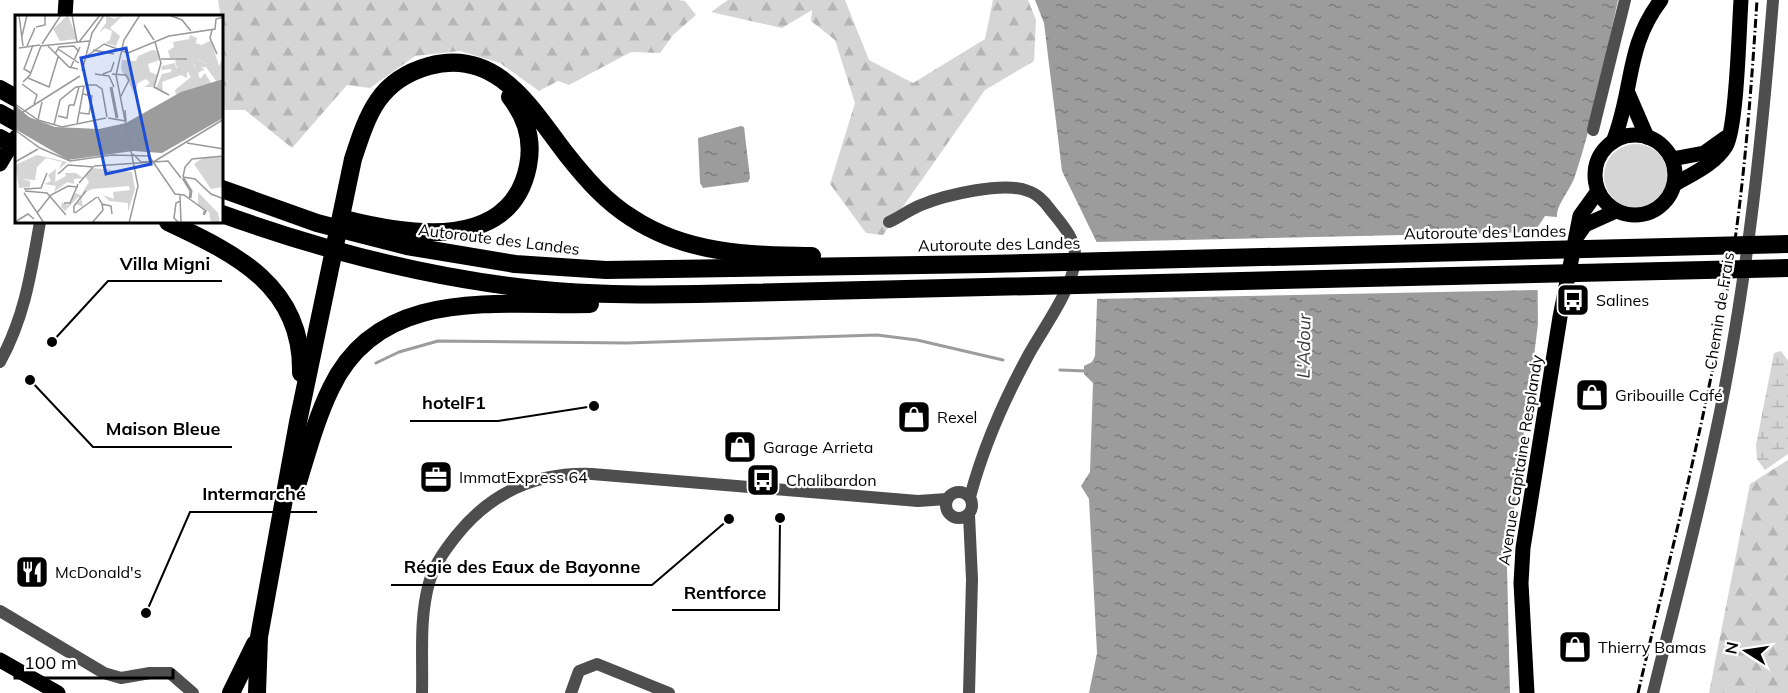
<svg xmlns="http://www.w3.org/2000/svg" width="1788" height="693" viewBox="0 0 1788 693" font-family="Mulish,sans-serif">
<defs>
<pattern id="forest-firs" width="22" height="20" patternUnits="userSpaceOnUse" patternTransform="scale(1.5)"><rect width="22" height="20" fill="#d5d5d5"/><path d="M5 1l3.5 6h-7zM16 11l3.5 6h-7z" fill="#b5b5b5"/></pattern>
<pattern id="wetland-marsh" width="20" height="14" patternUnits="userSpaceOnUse" patternTransform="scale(1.5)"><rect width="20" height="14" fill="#d5d5d5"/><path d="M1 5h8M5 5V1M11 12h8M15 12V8" fill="none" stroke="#b5b5b5"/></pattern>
<pattern id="water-ripples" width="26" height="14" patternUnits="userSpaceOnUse" patternTransform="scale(1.5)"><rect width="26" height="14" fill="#9c9c9c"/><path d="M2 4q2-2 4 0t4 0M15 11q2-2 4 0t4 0" fill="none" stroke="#7d7d7d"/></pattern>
</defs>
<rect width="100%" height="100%" fill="#fff"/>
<circle fill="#d5d5d5" cx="1636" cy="176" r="32"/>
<g fill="url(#forest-firs)">
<polygon points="218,0 678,0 685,1 696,15 673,35 660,53 631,52 569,85 558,81 539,91 500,63 460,51 415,56 370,88 347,85 292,148 245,110 222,110 224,37"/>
<polygon points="728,0 845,0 869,60 913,83 985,39 993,0 1028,0 1036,20 1034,61 985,90 883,235 866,233 830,184 855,103 835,40 811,21 812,10 782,28 711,12"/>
<polygon points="1788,460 1788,693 1709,693 1750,484"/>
</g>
<polygon fill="url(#wetland-marsh)" points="1781,351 1788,361 1788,454 1765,470 1757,459 1756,445 1774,353"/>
<g fill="url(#water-ripples)">
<path d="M1035,0H1618C1605,58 1594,119 1575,176C1571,189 1556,205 1557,217L1545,216L1537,228L1538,324L1507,567L1510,693H1089L1097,653L1089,499L1081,486L1090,472L1093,383L1084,374V366L1092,362L1095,356L1099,247L1062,171L1044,23Z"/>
<polygon points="741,126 744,127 750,178 748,182 703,188 700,183 698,138"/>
</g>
<polygon fill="#fff" points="1540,232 1541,290 1093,299 1094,242"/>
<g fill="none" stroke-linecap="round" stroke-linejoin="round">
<g stroke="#9c9c9c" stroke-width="3">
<polyline points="376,363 399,352 438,341 627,343 877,335 917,340 1003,360"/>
<polyline points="1060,370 1086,371"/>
</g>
<g stroke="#4e4e4e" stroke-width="12">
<polyline points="1593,130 1625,0"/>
<path d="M889,222C901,217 910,209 921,205C945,195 1004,181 1028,191C1036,193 1045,202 1049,208C1061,223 1077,239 1075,260C1072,290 1044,327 1029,354C1005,398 983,448 970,497"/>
<path d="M0,362C25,316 31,273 40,222"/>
<circle cx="959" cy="505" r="13"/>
<polyline points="969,515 972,579 969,693"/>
<polyline points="0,611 104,673 121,678 150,673 170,673 193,693"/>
<path d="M422,693C423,657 419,619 429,583C434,565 445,550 456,536C491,492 536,472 592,474L918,501L947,499"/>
<polyline points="571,693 579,671 597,664 669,693"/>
<path d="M1653,693C1672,615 1693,537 1710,459C1744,308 1761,153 1773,0"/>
</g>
<g stroke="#000" stroke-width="15">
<polyline points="65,16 66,0"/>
<polyline points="1628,93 1647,137"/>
<circle cx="1635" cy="175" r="40"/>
<path d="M1613,142C1634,90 1625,47 1661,0"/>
<polyline points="1672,159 1704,153 1725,138"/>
<polyline points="0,164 16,137"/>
<path d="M1675,184C1692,174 1715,164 1726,146C1737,127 1739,28 1741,0"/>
<polyline points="1578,235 1585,225 1616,211"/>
<polyline points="0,660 58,693"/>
<polyline points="1527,693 1521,583 1523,548 1560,317 1580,216 1598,191"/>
</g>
<g stroke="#000" stroke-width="18">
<polyline points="0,89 16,98"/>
<polyline points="0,113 16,122"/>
<polyline points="0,138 16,147"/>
<polyline points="222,189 317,223 407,246 515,264 606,270 985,264 1788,244"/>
<path d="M222,214C330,253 441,281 555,291C603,295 650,295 697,294L1788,268"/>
<path d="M348,220C409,235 511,252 528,166C533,141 526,117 510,97"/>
<path d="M168,222C236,254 303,286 301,373"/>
<path d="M295,492C306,457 315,421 331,388C379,286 496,306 590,304"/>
<polyline points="231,693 255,644"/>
<path d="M257,693L259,637L298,422L353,159C368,113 379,80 429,66C498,47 532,110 567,155C586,179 606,202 632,218C687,254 748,255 812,256"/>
</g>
<path stroke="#000" stroke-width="3" stroke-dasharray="9 3 1.5 3" stroke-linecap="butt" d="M1638,693C1670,556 1706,419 1729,280C1744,188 1751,94 1757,0"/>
</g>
<defs>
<g id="bus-square" transform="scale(1.725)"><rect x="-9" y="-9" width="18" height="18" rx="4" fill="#000" stroke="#fff"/><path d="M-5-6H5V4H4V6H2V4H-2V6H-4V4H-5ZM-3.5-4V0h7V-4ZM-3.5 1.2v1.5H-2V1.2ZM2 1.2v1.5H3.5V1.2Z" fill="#fff"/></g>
<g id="shop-square" transform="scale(1.725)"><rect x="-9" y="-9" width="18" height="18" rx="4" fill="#000" stroke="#fff"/><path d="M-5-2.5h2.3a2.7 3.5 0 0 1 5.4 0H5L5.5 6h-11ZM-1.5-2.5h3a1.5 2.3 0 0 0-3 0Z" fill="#fff"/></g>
<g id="office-square" transform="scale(1.725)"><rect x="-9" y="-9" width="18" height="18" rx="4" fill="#000" stroke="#fff"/><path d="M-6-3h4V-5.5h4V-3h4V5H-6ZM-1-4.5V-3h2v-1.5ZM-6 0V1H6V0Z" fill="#fff"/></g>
<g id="restaurant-square" transform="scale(1.725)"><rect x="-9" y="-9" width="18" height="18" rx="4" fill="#000" stroke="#fff"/><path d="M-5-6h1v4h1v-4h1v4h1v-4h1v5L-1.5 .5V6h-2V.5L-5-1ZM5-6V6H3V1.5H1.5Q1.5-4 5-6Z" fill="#fff"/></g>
</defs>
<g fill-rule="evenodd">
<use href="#bus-square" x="1573" y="300"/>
<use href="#shop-square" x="1592" y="395"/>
<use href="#shop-square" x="914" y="417"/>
<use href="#shop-square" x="740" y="447"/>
<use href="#office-square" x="436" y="477"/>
<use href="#bus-square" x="763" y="480"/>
<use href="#restaurant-square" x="32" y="572"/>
<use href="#shop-square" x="1575" y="647"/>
</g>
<g text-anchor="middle" stroke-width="4.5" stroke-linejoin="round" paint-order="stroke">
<g font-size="16" fill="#000" stroke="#fff">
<text transform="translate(1485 232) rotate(-1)" y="6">Autoroute des Landes</text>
<text transform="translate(499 239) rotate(7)" y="6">Autoroute des Landes</text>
<text transform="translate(999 244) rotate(-1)" y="6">Autoroute des Landes</text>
<text transform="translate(1719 311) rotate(-81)" y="6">Chemin de Frais</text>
<text transform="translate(1520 460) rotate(-81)" y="6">Avenue Capitaine Resplandy</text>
</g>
<g font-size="16" fill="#000" stroke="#fff" text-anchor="start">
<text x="1596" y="306">Salines</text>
<text x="1615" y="401">Gribouille Café</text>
<text x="937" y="423">Rexel</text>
<text x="763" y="453">Garage Arrieta</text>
<text x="459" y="483">ImmatExpress 64</text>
<text x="786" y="486">Chalibardon</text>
<text x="55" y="578">McDonald's</text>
<text x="1598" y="653">Thierry Bamas</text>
</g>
<g font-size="18" font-style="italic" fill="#3d3d3d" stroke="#fff">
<text transform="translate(1304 346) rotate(-89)" y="6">L'Adour</text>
</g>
</g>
<g transform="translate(15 15)">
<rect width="208" height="208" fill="#fff"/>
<path d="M53,0L62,24L45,26L38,14ZM196,25L204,51L208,43V64L201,66L191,52L185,53L190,54L183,58L185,64L190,58L196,68L161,80L160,75L176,62L172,56V63L166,60L147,67L148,78L141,73L147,59L156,57V54L146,55L147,51L160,48L161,53L166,55L169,43L177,41L180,53L181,44L192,49L179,35L180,28L187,30Z" fill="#d5d5d5"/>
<path d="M91,0L99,4L108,0L95,13L105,21L101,31L90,28L95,25L97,16L90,13L84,18L91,8ZM175,20L182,23L179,35L186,38L188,31L187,41L193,49L181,44V54L177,42H171V55L163,57L160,46L163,43H155L153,36L159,32L158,27L174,24ZM137,35L144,36L145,45L133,49L135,57L143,60L138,72H129L135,68L131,64L123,68L120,79L106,54L107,45L121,46L123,41ZM22,140L52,147L44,154L47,147L31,143L22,152L20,165L6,164L15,166V172L4,173L0,150ZM208,141V172L196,174L179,149L189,142ZM78,153L117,157L120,174L113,197V188L94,186L88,180L99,184L98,177L115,175L114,171L77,174L66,180L68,192L61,189L66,185L63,182L50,196L46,192L47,187L53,190L60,178L66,180L74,167L70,161ZM41,154L40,167L51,161L50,158H61L68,163L59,164V169L52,167L39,177L41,171L29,169L36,166L33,160ZM183,177L203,198L205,208H196L194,197L183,190Z" fill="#d5d5d5"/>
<path d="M208,64V103L147,138L118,136L53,145L0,114V90L14,102L40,112L84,114L111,108L166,77Z" fill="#9c9c9c"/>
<path fill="none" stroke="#9c9c9c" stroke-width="3" d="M96,72L102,103M168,163L176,176L175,183"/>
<path fill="none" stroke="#999" stroke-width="1.5" d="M4,0L8,31M57,0L62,27M154,0L167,5L176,16M129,10L139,25M21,12L30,10V0M197,15L195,23L202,39M7,21L12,0M64,27L85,0M140,27L146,48L139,72L154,80M27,29L46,0M89,29L113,38L154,21L200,14L201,4L209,2M0,31V51M12,31L20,13M25,31L74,26M33,31L54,52L63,54M4,33L25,30M43,34L64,48M78,35L99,39M40,39L44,32L59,31L64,37M72,41L89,29M146,44H172M56,52L65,32M67,56L77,18L89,0M16,58L9,54L18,30M80,59L94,61L99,72M88,59L96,56L99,47M97,59L111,60L114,65M13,63L34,72L43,42M8,67L15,60L26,31M7,69L22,80L19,89M71,70H81L87,74L92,102M105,83L114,65M0,89L23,105L27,87M54,90H59L64,72M65,98L74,99L77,81L68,79M43,101L52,103L54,90M0,102L65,61M93,103L111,106L110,95M23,105L47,112L91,103M39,110L45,85L61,72L69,71L62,109M0,115L25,133L55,146L97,140L134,141L154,170M172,128L209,134M118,139L126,147L141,146M140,146L209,104M0,147L23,134M79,151L153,146L166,163M43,159L53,150L79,152M168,162L170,152L177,144L209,141M168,162L180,164L196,179L209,184M64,168L78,152M154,170L160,179L169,180L191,196L189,200V196M9,174L26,173L32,158M10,176L32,178L51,200M9,178L29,208M165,180L166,208M83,182L87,189L96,191L97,199M49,188H55L63,169M22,198L36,180L53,171L63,172M59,198V191L71,176M60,198L82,182M0,207L13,199L19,204M77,208L88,195L87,189M114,208L123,171L101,60L109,25L125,0M164,208L159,203L161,188L166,186"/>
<path fill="#1d4ed8" fill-opacity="0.15" stroke="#1d4ed8" stroke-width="3" d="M111,33L136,149L91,159L66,43Z"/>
<rect width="208" height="208" fill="none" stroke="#000" stroke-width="3"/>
</g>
<path fill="none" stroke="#000" stroke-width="2" d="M52 342L108 281H222M594 406L498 421H410M30 380L93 447H232M146 613L190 512H317M729 519L652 585H391M780 518L779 610H672"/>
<g fill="#000" stroke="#fff" stroke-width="2">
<circle cx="52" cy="342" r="6"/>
<circle cx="594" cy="406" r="6"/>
<circle cx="30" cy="380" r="6"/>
<circle cx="146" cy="613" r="6"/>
<circle cx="729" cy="519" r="6"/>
<circle cx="780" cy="518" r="6"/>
</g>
<g font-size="18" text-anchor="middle" font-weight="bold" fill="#000" stroke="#fff" stroke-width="4.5" stroke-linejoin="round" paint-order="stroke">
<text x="165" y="270">Villa Migni</text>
<text x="454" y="409">hotelF1</text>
<text x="163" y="435">Maison Bleue</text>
<text x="254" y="500">Intermarché</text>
<text x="522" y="573">Régie des Eaux de Bayonne</text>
<text x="725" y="599">Rentforce</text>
</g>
<g transform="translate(1746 651) rotate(282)" stroke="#ffffff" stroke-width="4.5" paint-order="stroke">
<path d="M0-4.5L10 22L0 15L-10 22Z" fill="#000000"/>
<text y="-9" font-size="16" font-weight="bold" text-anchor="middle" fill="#000000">N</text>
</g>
<path d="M15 669v9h158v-9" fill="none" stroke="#000000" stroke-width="3"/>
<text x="24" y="669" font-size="18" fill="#000000" stroke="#ffffff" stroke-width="4.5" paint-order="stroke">100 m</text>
</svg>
